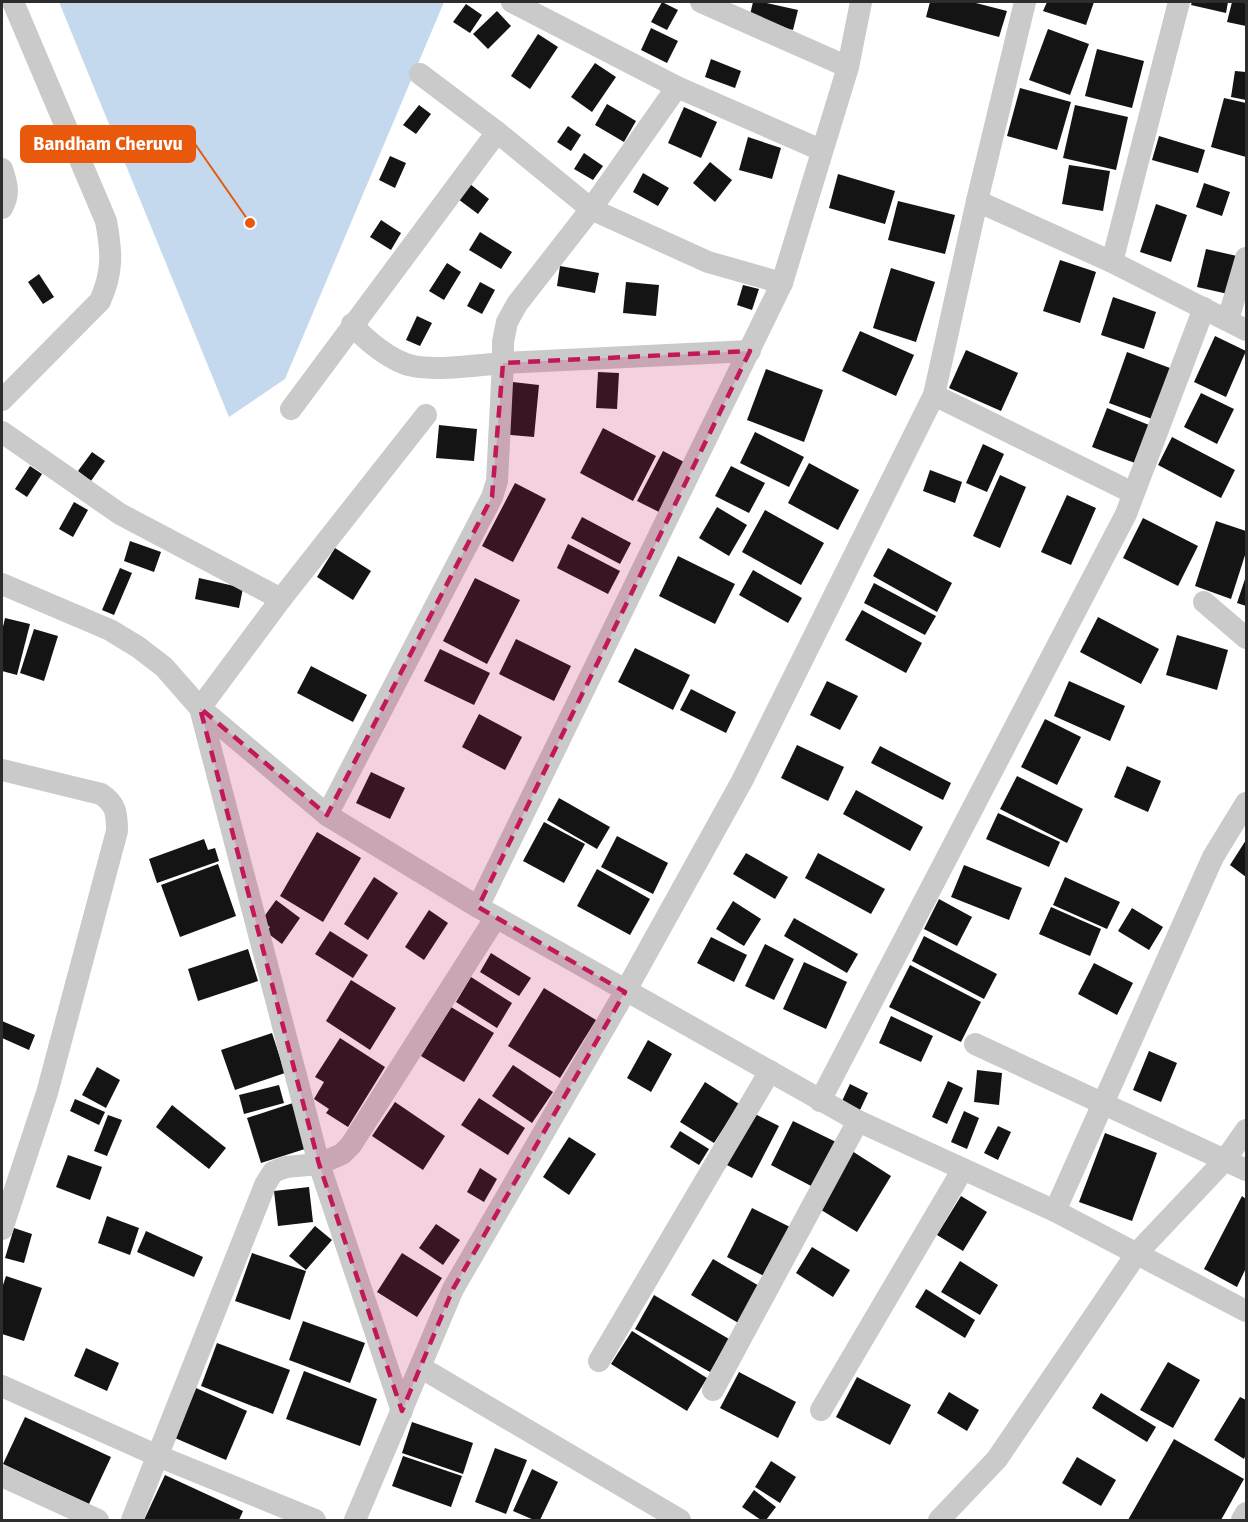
<svg xmlns="http://www.w3.org/2000/svg" width="1248" height="1522" viewBox="0 0 1248 1522" font-family="'Fira Sans',sans-serif">
<rect width="100%" height="100%" fill="#fff"/>
<polygon fill="#c4d8ee" points="59,2 444,2 285,379 229,417"/>
<g fill="#141414">
<polygon points="662,2 678,10 667,30 651,22"/>
<polygon points="753,2 762,2 798,10 793,30 749,19"/>
<polygon points="930,2 972,2 1007,11 999,37 926,17"/>
<polygon points="1047,2 1094,2 1086,25 1043,11"/>
<polygon points="1192,2 1228,2 1226,13 1191,5"/>
<polygon points="1232,2 1246,2 1246,26 1227,22"/>
<polygon points="466,4 482,15 470,33 453,22"/>
<polygon points="497,11 511,26 488,49 473,34"/>
<polygon points="651,28 678,41 667,63 641,50"/>
<polygon points="1048,29 1089,44 1070,95 1029,80"/>
<polygon points="538,34 558,47 530,89 511,76"/>
<polygon points="1097,49 1144,61 1132,108 1085,96"/>
<polygon points="711,59 741,71 735,88 705,77"/>
<polygon points="595,63 616,77 592,112 571,97"/>
<polygon points="1235,71 1246,72 1246,100 1231,97"/>
<polygon points="1020,88 1071,102 1057,150 1007,136"/>
<polygon points="1224,98 1246,103 1246,157 1211,147"/>
<polygon points="607,104 636,121 624,142 595,125"/>
<polygon points="419,105 431,114 416,134 403,125"/>
<polygon points="1075,105 1128,117 1116,170 1063,158"/>
<polygon points="684,107 717,122 701,158 668,143"/>
<polygon points="568,126 581,135 571,151 557,142"/>
<polygon points="1159,136 1205,150 1198,173 1152,160"/>
<polygon points="748,137 781,148 772,179 739,170"/>
<polygon points="584,153 603,166 593,180 574,169"/>
<polygon points="390,156 406,163 395,188 379,180"/>
<polygon points="710,162 732,180 715,202 693,183"/>
<polygon points="1069,165 1110,171 1103,211 1062,204"/>
<polygon points="643,173 669,188 658,206 633,192"/>
<polygon points="838,174 895,191 885,224 829,208"/>
<polygon points="1204,183 1230,192 1222,216 1196,207"/>
<polygon points="470,184 489,199 478,214 458,199"/>
<polygon points="898,201 955,215 945,254 888,240"/>
<polygon points="1156,204 1187,215 1171,262 1140,252"/>
<polygon points="381,220 401,233 391,250 370,237"/>
<polygon points="480,232 512,252 501,269 469,250"/>
<polygon points="1206,249 1237,256 1228,294 1197,287"/>
<polygon points="1060,260 1096,272 1080,323 1043,311"/>
<polygon points="447,263 461,272 444,300 429,291"/>
<polygon points="560,266 599,273 595,293 557,286"/>
<polygon points="891,268 935,282 916,342 873,328"/>
<polygon points="39,274 54,297 43,304 28,282"/>
<polygon points="480,282 495,290 482,314 467,306"/>
<polygon points="626,282 659,285 656,316 623,313"/>
<polygon points="743,285 759,289 752,310 737,305"/>
<polygon points="1113,297 1156,312 1144,349 1101,335"/>
<polygon points="417,316 432,323 420,346 406,340"/>
<polygon points="860,331 914,355 896,396 842,371"/>
<polygon points="1215,336 1246,351 1226,397 1194,382"/>
<polygon points="966,350 1018,373 1001,411 949,388"/>
<polygon points="1127,352 1170,368 1152,419 1109,403"/>
<polygon points="766,369 823,390 804,442 747,420"/>
<polygon points="598,372 619,373 617,409 596,408"/>
<polygon points="504,381 539,385 534,437 499,434"/>
<polygon points="1201,393 1234,409 1217,444 1184,427"/>
<polygon points="1107,408 1149,425 1135,463 1092,447"/>
<polygon points="439,425 477,429 474,461 436,458"/>
<polygon points="603,428 656,456 633,501 580,473"/>
<polygon points="755,432 804,457 789,487 740,463"/>
<polygon points="1172,437 1235,470 1221,498 1158,465"/>
<polygon points="983,444 1004,454 987,492 966,483"/>
<polygon points="663,451 684,462 659,512 637,501"/>
<polygon points="92,452 105,461 91,481 78,471"/>
<polygon points="809,463 859,490 838,530 788,503"/>
<polygon points="30,466 42,474 27,497 15,489"/>
<polygon points="731,466 765,483 749,513 715,496"/>
<polygon points="930,470 962,482 955,503 923,491"/>
<polygon points="1000,475 1026,487 1000,548 973,536"/>
<polygon points="515,483 546,499 513,562 482,546"/>
<polygon points="1067,495 1096,508 1071,565 1041,552"/>
<polygon points="74,502 88,510 73,537 59,529"/>
<polygon points="717,507 747,525 729,556 699,538"/>
<polygon points="765,510 824,543 801,585 742,552"/>
<polygon points="582,517 631,543 620,564 571,538"/>
<polygon points="1143,518 1198,546 1178,586 1123,558"/>
<polygon points="1216,521 1246,531 1246,552 1231,599 1195,586"/>
<polygon points="130,541 161,552 154,572 124,561"/>
<polygon points="568,544 620,571 608,594 557,568"/>
<polygon points="335,548 371,571 353,600 317,577"/>
<polygon points="888,548 952,583 937,612 873,576"/>
<polygon points="678,556 735,584 715,624 659,596"/>
<polygon points="120,568 132,573 114,615 102,610"/>
<polygon points="753,570 802,598 788,623 739,595"/>
<polygon points="1246,576 1246,606 1237,603"/>
<polygon points="199,578 243,588 239,608 195,599"/>
<polygon points="475,578 520,600 487,664 443,641"/>
<polygon points="874,583 936,616 925,635 864,603"/>
<polygon points="862,610 922,643 906,673 845,640"/>
<polygon points="1098,617 1159,649 1141,684 1080,652"/>
<polygon points="5,618 30,624 17,675 2,671 2,631"/>
<polygon points="34,629 58,636 44,681 20,673"/>
<polygon points="1177,635 1228,650 1217,690 1166,675"/>
<polygon points="516,639 571,666 554,701 499,674"/>
<polygon points="635,648 690,675 673,710 618,682"/>
<polygon points="440,649 490,673 474,705 424,681"/>
<polygon points="311,666 367,695 353,722 297,693"/>
<polygon points="827,681 858,696 840,730 810,715"/>
<polygon points="1069,681 1125,706 1110,741 1054,716"/>
<polygon points="691,689 736,712 726,733 680,710"/>
<polygon points="479,714 522,737 505,770 462,747"/>
<polygon points="1045,719 1081,737 1057,785 1021,767"/>
<polygon points="797,745 844,767 828,801 781,778"/>
<polygon points="880,746 951,783 943,800 871,763"/>
<polygon points="1127,766 1161,781 1148,812 1114,797"/>
<polygon points="371,772 405,788 390,819 356,803"/>
<polygon points="1017,776 1083,809 1067,843 1000,809"/>
<polygon points="856,790 923,827 910,851 843,814"/>
<polygon points="559,798 610,827 597,849 547,820"/>
<polygon points="998,813 1060,842 1049,867 986,839"/>
<polygon points="544,822 585,844 564,883 523,861"/>
<polygon points="317,832 361,858 323,922 280,896"/>
<polygon points="617,836 668,863 653,894 601,867"/>
<polygon points="204,839 208,850 215,848 219,861 157,883 149,859"/>
<polygon points="1246,840 1246,877 1230,865"/>
<polygon points="746,853 788,877 775,899 733,874"/>
<polygon points="818,853 885,889 871,914 805,878"/>
<polygon points="218,864 236,916 180,937 161,885"/>
<polygon points="964,865 1022,888 1009,920 951,897"/>
<polygon points="597,869 650,899 630,935 577,906"/>
<polygon points="374,877 398,893 368,940 344,924"/>
<polygon points="1065,877 1120,902 1107,929 1053,905"/>
<polygon points="939,899 972,917 957,946 924,929"/>
<polygon points="276,900 300,918 282,944 266,932 270,927 261,921"/>
<polygon points="733,901 761,919 744,946 716,929"/>
<polygon points="1051,907 1101,929 1090,956 1039,934"/>
<polygon points="1132,908 1163,927 1149,950 1118,931"/>
<polygon points="429,910 448,923 424,960 405,947"/>
<polygon points="794,918 858,954 847,973 784,936"/>
<polygon points="330,931 368,955 353,978 315,954"/>
<polygon points="924,936 997,974 984,999 912,961"/>
<polygon points="711,937 747,955 734,982 697,963"/>
<polygon points="765,944 794,959 774,1000 745,986"/>
<polygon points="248,949 258,981 198,1001 188,969"/>
<polygon points="491,953 531,978 519,996 480,972"/>
<polygon points="804,962 847,982 826,1029 783,1009"/>
<polygon points="1094,963 1133,983 1117,1015 1078,994"/>
<polygon points="910,965 981,1002 961,1042 889,1007"/>
<polygon points="471,977 512,1003 497,1028 456,1002"/>
<polygon points="351,980 396,1008 370,1050 326,1021"/>
<polygon points="544,988 596,1020 560,1078 508,1046"/>
<polygon points="451,1007 494,1033 464,1082 421,1056"/>
<polygon points="891,1016 933,1036 921,1062 879,1043"/>
<polygon points="2,1021 35,1035 29,1050 2,1038"/>
<polygon points="272,1033 285,1073 235,1090 221,1050"/>
<polygon points="340,1038 385,1067 348,1127 326,1113 329,1109 314,1099 324,1082 315,1077"/>
<polygon points="648,1040 672,1054 651,1092 627,1078"/>
<polygon points="1149,1051 1177,1063 1161,1102 1133,1090"/>
<polygon points="513,1065 553,1092 532,1123 492,1096"/>
<polygon points="97,1067 120,1080 106,1108 82,1095"/>
<polygon points="977,1070 1002,1073 999,1105 974,1102"/>
<polygon points="948,1081 963,1088 947,1124 932,1117"/>
<polygon points="705,1082 739,1104 714,1143 680,1122"/>
<polygon points="850,1084 868,1093 860,1110 842,1101"/>
<polygon points="279,1085 284,1103 244,1114 239,1095"/>
<polygon points="479,1098 525,1128 508,1155 461,1125"/>
<polygon points="75,1099 105,1112 99,1125 70,1111"/>
<polygon points="395,1102 445,1136 423,1170 372,1136"/>
<polygon points="293,1103 308,1148 261,1163 247,1118"/>
<polygon points="172,1105 226,1148 209,1169 156,1127"/>
<polygon points="964,1111 979,1118 967,1149 951,1142"/>
<polygon points="753,1113 779,1126 752,1178 725,1164"/>
<polygon points="108,1115 122,1120 107,1156 94,1151"/>
<polygon points="793,1121 838,1143 815,1188 771,1165"/>
<polygon points="998,1126 1011,1132 998,1160 984,1153"/>
<polygon points="680,1131 709,1149 699,1165 670,1147"/>
<polygon points="1105,1133 1157,1153 1132,1221 1079,1202"/>
<polygon points="569,1137 596,1154 569,1195 543,1177"/>
<polygon points="852,1151 891,1176 857,1232 818,1208"/>
<polygon points="68,1155 102,1167 90,1200 56,1187"/>
<polygon points="480,1168 497,1179 484,1202 467,1192"/>
<polygon points="309,1187 313,1222 278,1226 274,1191"/>
<polygon points="961,1196 987,1212 963,1251 937,1235"/>
<polygon points="1242,1196 1246,1199 1246,1268 1237,1287 1204,1269"/>
<polygon points="752,1208 790,1227 764,1276 727,1257"/>
<polygon points="107,1216 139,1228 130,1255 98,1243"/>
<polygon points="436,1224 460,1240 443,1265 419,1248"/>
<polygon points="315,1226 332,1240 306,1270 289,1256"/>
<polygon points="14,1228 32,1234 24,1263 5,1258"/>
<polygon points="146,1231 203,1257 194,1277 137,1252"/>
<polygon points="812,1247 850,1270 833,1297 796,1273"/>
<polygon points="252,1253 306,1271 290,1320 235,1301"/>
<polygon points="402,1253 442,1278 417,1317 377,1292"/>
<polygon points="713,1259 761,1287 740,1324 691,1295"/>
<polygon points="960,1261 998,1285 980,1315 941,1292"/>
<polygon points="6,1276 42,1288 24,1341 2,1334 2,1288"/>
<polygon points="926,1289 975,1320 965,1338 915,1307"/>
<polygon points="654,1295 729,1339 710,1372 635,1329"/>
<polygon points="303,1321 365,1343 350,1383 289,1360"/>
<polygon points="632,1331 707,1378 687,1411 611,1364"/>
<polygon points="217,1343 290,1370 273,1414 201,1386"/>
<polygon points="86,1348 119,1363 107,1391 74,1376"/>
<polygon points="1168,1362 1200,1380 1173,1428 1140,1410"/>
<polygon points="304,1371 377,1399 360,1446 286,1419"/>
<polygon points="739,1372 796,1402 778,1438 720,1408"/>
<polygon points="857,1377 911,1405 890,1445 836,1417"/>
<polygon points="196,1388 247,1411 226,1460 175,1438"/>
<polygon points="949,1392 979,1410 967,1431 937,1413"/>
<polygon points="1101,1393 1156,1427 1147,1442 1092,1408"/>
<polygon points="1240,1397 1246,1400 1246,1454 1244,1459 1214,1440"/>
<polygon points="25,1417 111,1457 89,1504 3,1464"/>
<polygon points="412,1422 473,1443 463,1474 402,1453"/>
<polygon points="1174,1439 1244,1479 1221,1520 1128,1520"/>
<polygon points="495,1448 527,1460 506,1514 475,1502"/>
<polygon points="403,1456 462,1476 451,1507 392,1486"/>
<polygon points="1077,1457 1116,1480 1101,1506 1062,1483"/>
<polygon points="771,1461 796,1477 780,1503 755,1487"/>
<polygon points="532,1469 558,1482 540,1520 534,1520 513,1511"/>
<polygon points="165,1475 243,1511 239,1520 144,1520"/>
<polygon points="754,1490 776,1507 766,1520 761,1520 742,1507"/>
</g>
<g fill="none" stroke-linecap="round" stroke-linejoin="round">
<g stroke="#cacaca" stroke-width="22">
<polyline points="512,2 677,87 821,150"/>
<polyline points="701,2 848,67"/>
<polyline points="420,74 497,132 591,209 708,262 782,283"/>
<polyline points="677,87 591,209 517,304 507,322 503,342 503,363 750,351"/>
<path d="M2,169C7,184 10,194 2,208"/>
<polyline points="977,201 1112,262 1246,330"/>
<polyline points="1112,262 1179,2"/>
<polyline points="1228,320 1246,258"/>
<polyline points="934,395 1133,493"/>
<path d="M2,400L100,301C113,272 112,253 106,221L13,2"/>
<polyline points="291,409 497,132"/>
<polyline points="2,432 120,514 281,599"/>
<polyline points="2,584 110,630 138,647 164,667 200,708 327,815 478,907 858,1121 1055,1211 1246,1311"/>
<polyline points="1204,602 1246,638"/>
<path d="M2,770L101,794C116,804 117,813 117,831L47,1093L2,1229"/>
<path d="M327,815L492,497L497,481L503,363C477,365 438,371 413,366C392,362 365,340 352,324"/>
<polyline points="478,907 782,283 848,67 861,2"/>
<polyline points="975,1044 1246,1170"/>
<polyline points="820,1101 1126,514 1204,308"/>
<polyline points="1055,1211 1213,857 1246,803"/>
<polyline points="599,1361 770,1071"/>
<polyline points="420,1367 680,1520"/>
<polyline points="2,1386 158,1456 315,1520"/>
<polyline points="713,1390 858,1121"/>
<polyline points="821,1410 963,1169"/>
<polyline points="402,1411 319,1164 200,708 281,599 426,415"/>
<polyline points="2,1476 98,1520"/>
<polyline points="132,1520 265,1185 273,1172 286,1167 319,1164 342,1154 351,1145 496,917"/>
<polyline points="355,1520 453,1289 625,992 742,781 934,395 977,201 1025,2"/>
<polyline points="939,1520 997,1459 1137,1253 1225,1160 1246,1130"/>
<polyline points="1242,1520 1246,1513"/>
</g>
</g>
<path fill="#c2185b" fill-opacity="0.2" stroke="#c2185b" stroke-width="4.5" stroke-dasharray="12 8" stroke-linejoin="round" d="M750,351L478,907L625,992L453,1289L402,1411L319,1164L200,708L327,815L492,497L503,363Z"/>
<path fill="none" stroke="#e8590c" stroke-width="2" d="M250 223L195 144"/>
<circle fill="#e8590c" stroke="#fff" stroke-width="2" cx="250" cy="223" r="6"/>
<rect fill="#e8590c" stroke="#e8590c" stroke-width="2" x="21" y="126" width="174" height="36" rx="6"/>
<g font-size="18" text-anchor="middle" font-weight="bold" fill="#fff">
<text x="108" y="150">Bandham Cheruvu</text>
</g>
<rect width="1248" height="1522" fill="none" stroke="#2d2d2d" stroke-width="6"/>
</svg>
